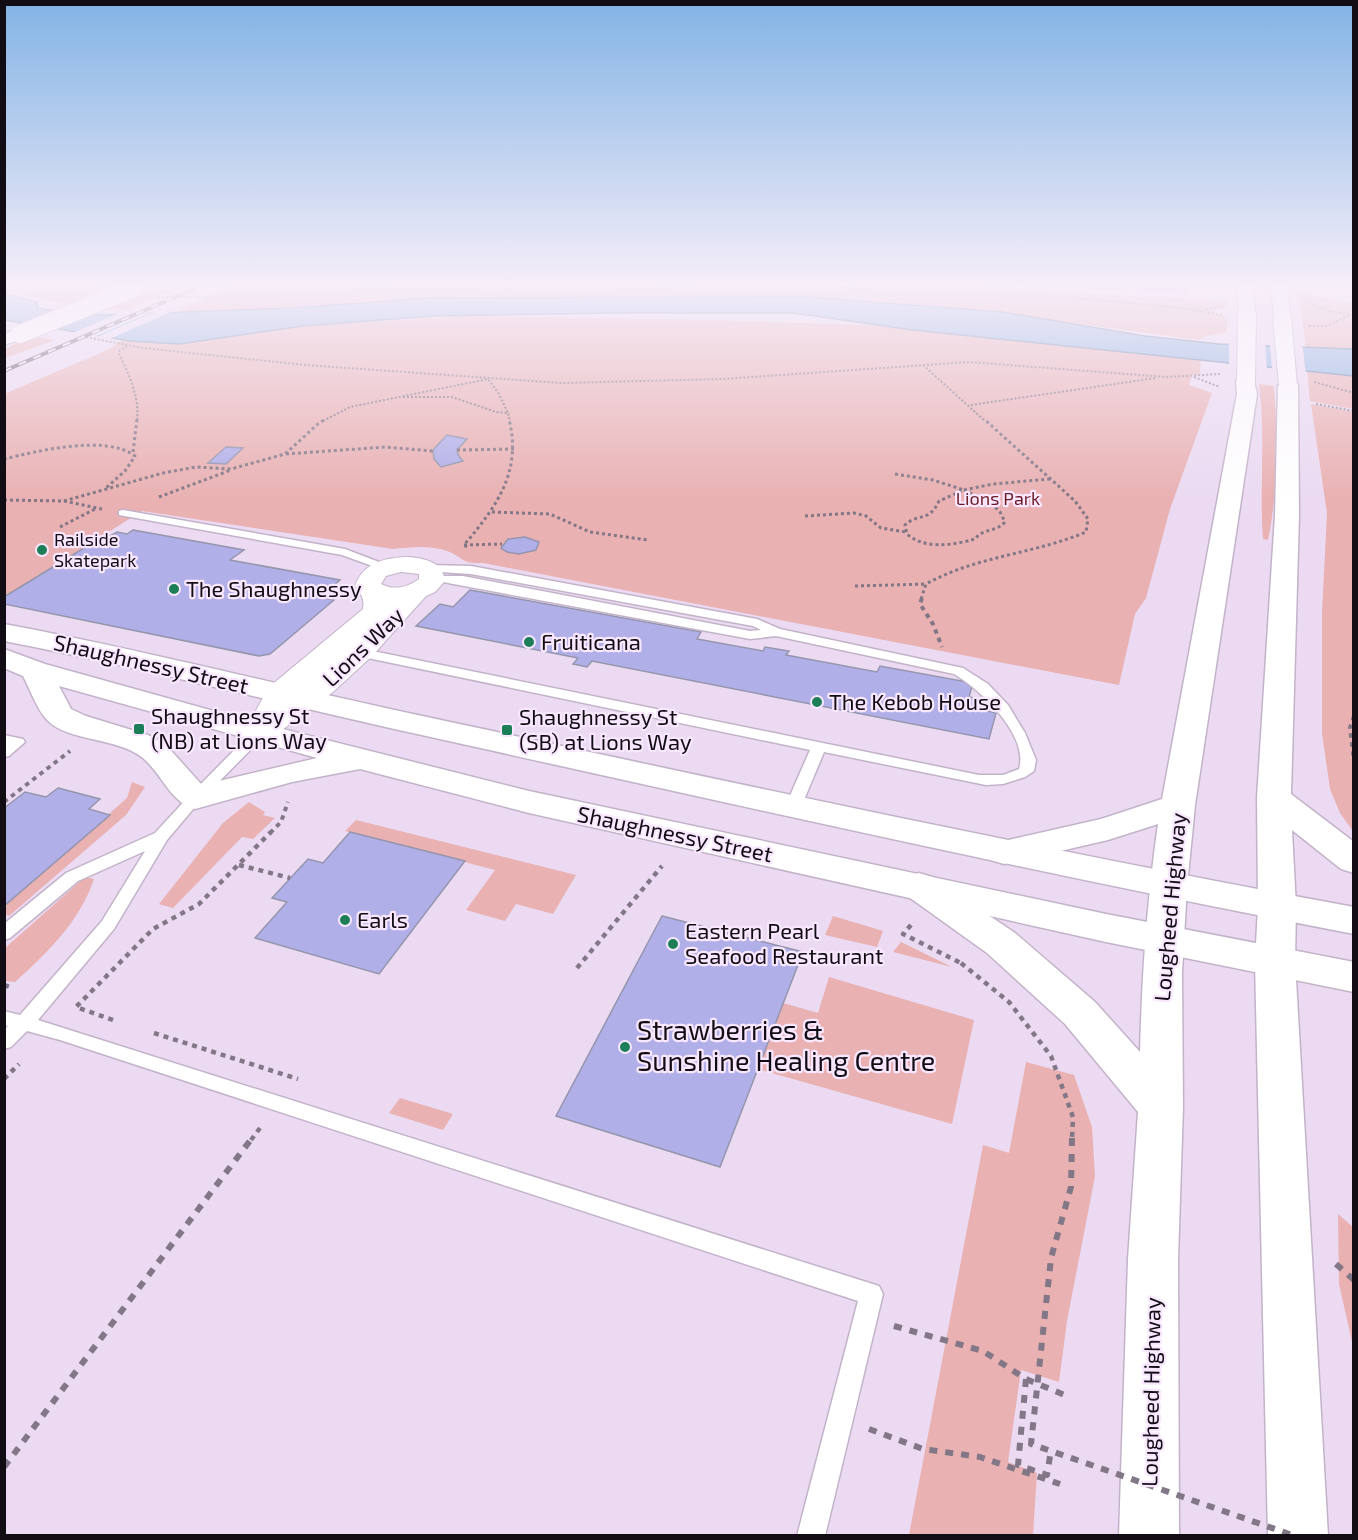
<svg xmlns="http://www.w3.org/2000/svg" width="1358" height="1540" viewBox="0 0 1358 1540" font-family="'Exo 2',sans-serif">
<rect width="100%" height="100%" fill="#ebdaf2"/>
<g fill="#e9b1b2">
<path d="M4,283H103L99,287L104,293C97,296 89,301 82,302C59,306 29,296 7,290Z"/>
<polygon points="242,283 361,283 357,288 564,283 912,283 1228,301 1228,307 1215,309 1214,313 1227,317 1227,332 1206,336 1199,340 967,309 841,298 747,297 197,315 174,313"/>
<polygon points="147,288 172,291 125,310 98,308"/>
<polygon points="1298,291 1322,298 1353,303 1353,351 1306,348"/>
<path d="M471,316L711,320L897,326L1201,353L1200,375H1192L1189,385L1212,393L1170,509L1146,598L1135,614L1119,685L483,563C460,564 464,557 447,551C430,545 410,547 393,549L142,511L5,597L4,394L103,352L130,336Z"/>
<polygon points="30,336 55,340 5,358 5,349"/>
<polygon points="1307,368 1353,372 1353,409 1310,401"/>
<path d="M1259,384L1274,386C1278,436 1278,491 1268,540L1263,539C1259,488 1266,436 1259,384Z"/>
<polygon points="1311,404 1353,412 1353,831 1340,813 1330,789 1322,733 1322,613 1327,513"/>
<polygon points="132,782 145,787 126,815 9,916 5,914 4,906 127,798"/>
<polygon points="249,802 265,812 263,815 275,818 253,839 242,837 173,908 159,904 223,823"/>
<polygon points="356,820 576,875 553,914 516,904 505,921 466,910 495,870 345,831"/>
<path d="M85,877L94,879C80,921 48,952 15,982L5,981L4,949Z"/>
<polygon points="833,916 883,931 877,947 825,935"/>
<polygon points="901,942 952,967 893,952"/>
<polygon points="829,977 974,1020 952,1124 758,1069 783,1003 818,1013"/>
<polygon points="1026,1062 1074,1075 1092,1127 1095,1176 1067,1321 1059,1382 1021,1370 1008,1462 1037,1473 1033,1535 909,1535 983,1145 1009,1153"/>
<polygon points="400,1098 453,1114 443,1130 389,1113"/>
<polygon points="1338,1214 1353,1227 1353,1346 1339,1284"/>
</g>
<polygon fill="#8ab1e1" stroke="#6680a4" stroke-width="1.5" points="4,293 36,302 38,308 65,313 105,315 292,308 432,298 808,297 1002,312 1145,336 1219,344 1353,349 1353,376 913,330 793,313 613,313 435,316 303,326 179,344 130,341 5,320"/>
<g fill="#ebdaf2">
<polygon points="153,311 92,338 70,334 122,312"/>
<polygon points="156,311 173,311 107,340 95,338"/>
<polygon points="1229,342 1265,343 1267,370 1229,366"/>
<polygon points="1270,343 1302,343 1306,374 1272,370"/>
</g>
<g fill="#b0afe8" stroke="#9595ad" stroke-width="1.5">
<polygon points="1053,283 1125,283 1128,290 1054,287"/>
<polygon points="1134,283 1182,284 1187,292 1137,290"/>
<polygon points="447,435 467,439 457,450 458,455 463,461 441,467 434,459 433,450"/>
<polygon points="226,447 243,448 226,464 208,463"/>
<polygon points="133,530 244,550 230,560 340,580 320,597 334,600 270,654 259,656 4,604 4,597 105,535 110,536 117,532 127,534"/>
<polygon points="525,537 539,542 536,550 519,554 507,552 501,548 508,539"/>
<polygon points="470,590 701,632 697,639 763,651 765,647 789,651 786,655 877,672 880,666 973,683 969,697 986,700 983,710 996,713 989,739 592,661 587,667 573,664 578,658 416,626 440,604 453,607"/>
<polygon points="58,788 100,799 89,809 110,815 4,906 4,808 25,792 46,797"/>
<polygon points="350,832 465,861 379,974 255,938 287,902 272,898 308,859 323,863"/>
<polygon points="662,916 803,952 720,1167 556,1116"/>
</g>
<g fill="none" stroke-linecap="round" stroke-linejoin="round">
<g stroke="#c3b3c9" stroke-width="3">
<g id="lane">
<polygon points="123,510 345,549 392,567 386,571 342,555 119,515 119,511"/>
<path d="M428,565L471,566L757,619L780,629L963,668L988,684L1008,705L1025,733L1036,760L1034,771L1025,777L1003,784L986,785L824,752L801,807L799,810H787L785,807L810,750L358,656L351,652L358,648L979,775H1003L1019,769C1029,735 980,689 954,674L776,636L750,639L448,583L444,582V576H463L750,631L761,630L753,626L471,574L424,571V567Z"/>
<polygon points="259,729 264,730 266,733 264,736 200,801 167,840 114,929 38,1020 879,1286 883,1294 825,1536 797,1536 858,1301 60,1040 27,1031 11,1047 4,1049 4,1030 8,1026 4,1025 4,1011 20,1015 102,921 145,851 78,881 10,938 4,940 4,924 66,873 155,833 190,795 254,730"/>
<polygon points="4,735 23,739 25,742 9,756 4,757 6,744 4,743"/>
</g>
</g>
<g stroke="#c3b3c9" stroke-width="2">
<path id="street" d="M410,557C427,559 442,562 445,581L435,592L426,596L372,656L333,692L270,739L259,742L248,739L244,733L252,724L250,721L269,687L363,609C365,599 361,594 355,586C363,562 387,557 410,557ZM401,572L419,574V579C408,587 394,591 381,584L386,576Z"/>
</g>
<g stroke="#c3b3c9" stroke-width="3">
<g id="secondary">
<polygon points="20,329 26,330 29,334 26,338 4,345 4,334"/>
<path d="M4,624C134,648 261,681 390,709C711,778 1031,848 1354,907V934C1031,872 711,799 390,728C262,699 134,666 4,641Z"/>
<path d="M4,649L45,664L235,717L529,791L1106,914L1354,962V992L1106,942L529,813L360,769L292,782L195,809C170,802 162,774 143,758C119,738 68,741 48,721C37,710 30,689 23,676L4,668ZM59,686L317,758L202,785L165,744L148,735L86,716L71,709Z"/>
</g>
</g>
<g stroke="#c3b3c9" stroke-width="3">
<g id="primary">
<polygon points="1237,283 1253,283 1255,314 1253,318 1241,318 1239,314"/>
<polygon points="1271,283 1287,283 1290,318 1288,322 1276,322 1274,318"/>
<path d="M1246,375L1253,377L1257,394L1195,805L1187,886L1182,973L1183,1107L1178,1259L1179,1536H1119L1128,1259L1138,1112L1065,1024L987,953L906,895L900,886L906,877L919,873L932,877L1015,933L1095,1002L1140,1052C1142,975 1147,900 1158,824L1108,840L1004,864L991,860L986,852L991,844L1101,819L1162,799L1237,394L1236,381L1239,377Z"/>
<polygon points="1288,379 1295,381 1298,385 1299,515 1291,794 1354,842 1354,873 1341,869 1292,830 1296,907 1295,962 1328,1536 1268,1536 1255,962 1258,907 1257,798 1275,515 1278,385 1281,381"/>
</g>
</g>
<g stroke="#827786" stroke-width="2" stroke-dasharray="2 2" stroke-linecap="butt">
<polyline points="822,283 881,293 1056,296 1182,308 1222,315"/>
<polyline points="158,297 262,296 383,290 602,293 742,283"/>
<polyline points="1305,302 1332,312 1350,314"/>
<polyline points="1206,309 1223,307"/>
<polyline points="1309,326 1326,326 1351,315"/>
<polyline points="86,337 143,348 305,365 561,383 723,379 969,362 1166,377 1220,374"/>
<path d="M127,346L119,351V354C129,374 140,398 137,421"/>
<polyline points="923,365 985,421"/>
<polyline points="1194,377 1220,387"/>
<polyline points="1314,382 1354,393"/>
<polyline points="403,397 452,397 496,412 508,413 510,421"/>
<polyline points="1316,404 1354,411"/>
<polyline points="971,405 1156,378"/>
<polyline points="323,421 350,407 488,379 499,394 508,413"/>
</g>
<g stroke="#827786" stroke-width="3" stroke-dasharray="3 3" stroke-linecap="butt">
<polyline points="457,450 515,449"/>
<polyline points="133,452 137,419"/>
<polyline points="286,454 385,447 433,451"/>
<path d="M4,459C38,451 106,434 135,456L125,471L106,488"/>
<polyline points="895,474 933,480 964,490"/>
<path d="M964,490L992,504L1000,512L1005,522C997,532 983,528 975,539C954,545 925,550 907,534L905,525C919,512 929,523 939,501Z"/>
<polyline points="964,490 993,484 1050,479"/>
<polyline points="159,497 231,470"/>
<polyline points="4,500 64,501 102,509"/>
<polyline points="64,501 163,473 196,467 231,469 285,454 319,423 326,419"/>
<polyline points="492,512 550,514 590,532 648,540"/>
<polyline points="805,516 854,513 866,516 881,528 906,532"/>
<polyline points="60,527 97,508"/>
<polyline points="464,545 502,544"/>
<path d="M467,547L464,545C497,506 522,472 509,419"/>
<polyline points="855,586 926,584"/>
<path d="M921,599L926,584C976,556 1034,554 1086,532L1088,519L1075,501L984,419"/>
</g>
<g stroke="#827786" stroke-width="4" stroke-dasharray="4.5 4.5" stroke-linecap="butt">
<polyline points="922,598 920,604 933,624 942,647"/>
<polyline points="1354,716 1350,728 1354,760"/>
<polyline points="4,802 70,751"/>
<polyline points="270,833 281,822 288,802"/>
</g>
<g stroke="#827786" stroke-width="4.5" stroke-dasharray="5 5" stroke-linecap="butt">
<polyline points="239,865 290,878"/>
<polyline points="911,925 903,934 961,963"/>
<polyline points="577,968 662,866"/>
<polyline points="4,985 13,988"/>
<polyline points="113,1020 76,1007 153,929 199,904 271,832"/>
<polyline points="154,1033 298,1079"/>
<polyline points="4,1079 19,1064"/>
<polyline points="251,1140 263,1124"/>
</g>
<g stroke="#827786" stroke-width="6" stroke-dasharray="8 8" stroke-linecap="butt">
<polyline points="1336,1264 1354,1280"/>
<polyline points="894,1326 983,1351 1026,1379 1067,1396"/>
<polyline points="1026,1379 1018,1465 1047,1475 1051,1450"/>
<polyline points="869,1429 923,1449 980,1457 1060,1484"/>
<polyline points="4,1467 252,1138"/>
</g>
<use href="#lane" fill="#fff" fill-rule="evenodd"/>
<use href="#street" fill="#fff" fill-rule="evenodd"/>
<use href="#secondary" fill="#fff" fill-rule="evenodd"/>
<use href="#primary" fill="#fff" fill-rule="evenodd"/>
<g stroke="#625866" stroke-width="4">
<polyline id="rail" points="4,371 208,283"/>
</g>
<use href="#rail" stroke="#f8e7ff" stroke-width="2" stroke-dasharray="8" stroke-linecap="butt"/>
<g stroke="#c3b3c9" stroke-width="20" stroke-linecap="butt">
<polyline id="secondary-bridge" points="20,334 134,288"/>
</g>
<g stroke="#c3b3c9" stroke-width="20" stroke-linecap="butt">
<g id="primary-bridge">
<polyline points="1282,318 1288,385"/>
<polyline points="1246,381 1247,314"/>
</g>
</g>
<polyline stroke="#827786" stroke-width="4.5" stroke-dasharray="5 5" stroke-linecap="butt" points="961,963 1009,1002 1051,1056 1073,1117 1072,1140"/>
<polyline stroke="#827786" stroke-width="6" stroke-dasharray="8 8" stroke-linecap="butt" points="1072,1138 1071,1187 1051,1258 1031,1444 1295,1536"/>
<use href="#secondary-bridge" stroke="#fff" stroke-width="18"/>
<use href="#primary-bridge" stroke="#fff" stroke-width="18"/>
</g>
<linearGradient id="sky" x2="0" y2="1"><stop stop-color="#82b3e5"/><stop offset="0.57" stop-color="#f6eef9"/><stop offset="1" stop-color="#f6eef9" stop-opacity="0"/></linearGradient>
<rect width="1358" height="499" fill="url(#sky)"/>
<g fill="#1c7f57" stroke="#f8e7ff" stroke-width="2">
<circle cx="42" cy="550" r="6"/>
<circle cx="174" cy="589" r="6"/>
<circle cx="529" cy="642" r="6"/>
<circle cx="817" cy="702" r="6"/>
<rect x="133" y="723" width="12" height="12" rx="3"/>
<rect x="501" y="724" width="12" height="12" rx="3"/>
<circle cx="345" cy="920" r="6"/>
<circle cx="673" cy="944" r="6"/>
<circle cx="625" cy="1047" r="6"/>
</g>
<g text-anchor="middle" stroke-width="4.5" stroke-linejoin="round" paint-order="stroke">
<g font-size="18" fill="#6b1c26" stroke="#f8e7ff">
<text x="998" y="505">Lions Park</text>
</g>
<g font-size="18" fill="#120d14" stroke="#f8e7ff" text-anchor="start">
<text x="54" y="546">Railside<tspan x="54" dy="21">Skatepark</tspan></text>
</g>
<g font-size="22" fill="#120d14" stroke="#f8e7ff" text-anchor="start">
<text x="186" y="597">The Shaughnessy</text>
<text x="541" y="650">Fruiticana</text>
<text x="829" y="710">The Kebob House</text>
<text x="151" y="724">Shaughnessy St<tspan x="151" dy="25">(NB) at Lions Way</tspan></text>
<text x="519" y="725">Shaughnessy St<tspan x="519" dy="25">(SB) at Lions Way</tspan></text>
<text x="357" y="928">Earls</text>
<text x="685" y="939">Eastern Pearl<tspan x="685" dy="25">Seafood Restaurant</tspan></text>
</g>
<g font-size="22" fill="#120d14" stroke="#f8e7ff">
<text transform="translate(363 647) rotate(-44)" y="8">Lions Way</text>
<text transform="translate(151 664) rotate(13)" y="8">Shaughnessy Street</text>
<text transform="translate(675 834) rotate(12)" y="8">Shaughnessy Street</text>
<text transform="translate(1170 907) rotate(-85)" y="8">Lougheed Highway</text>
<text transform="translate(1151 1392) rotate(-89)" y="8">Lougheed Highway</text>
</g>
<g font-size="27" fill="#120d14" stroke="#f8e7ff" text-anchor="start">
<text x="637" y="1040">Strawberries &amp;<tspan x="637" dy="31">Sunshine Healing Centre</tspan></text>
</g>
</g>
<rect width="1358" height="1540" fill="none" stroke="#120d14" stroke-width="12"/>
</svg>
